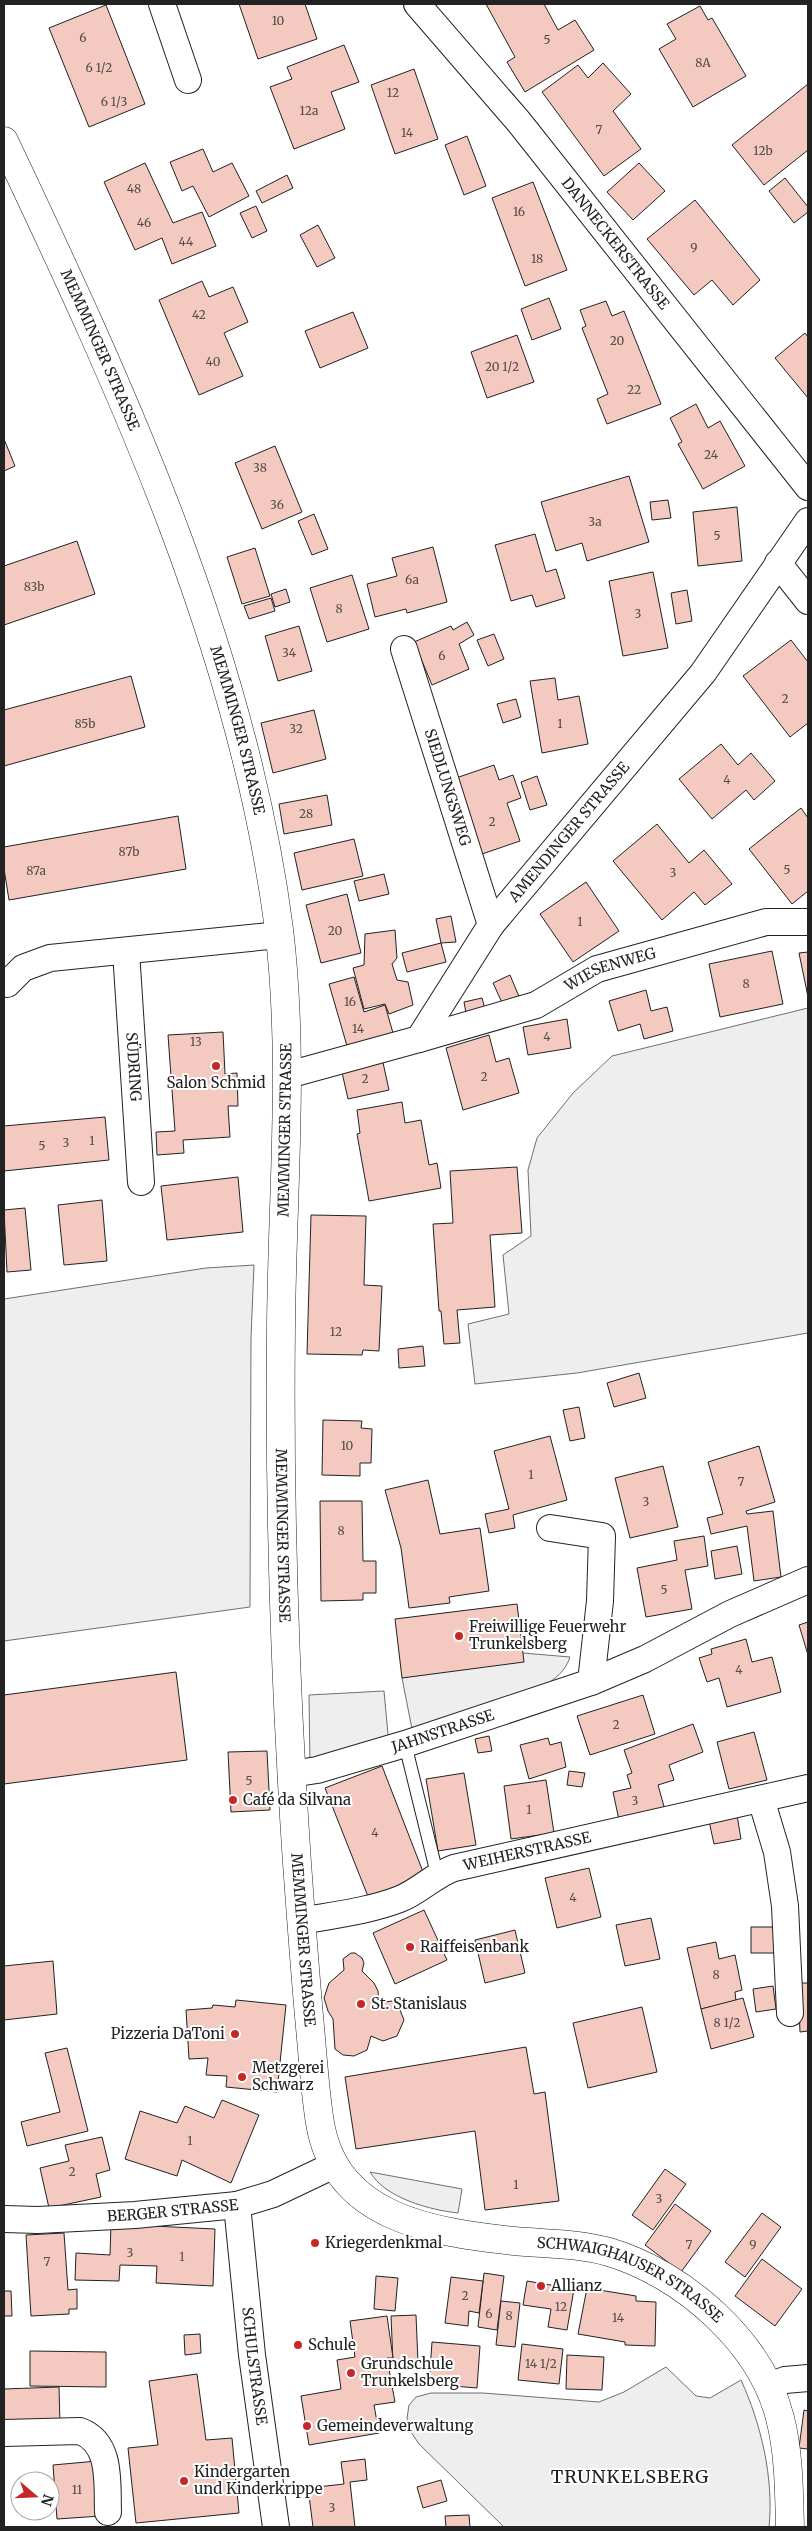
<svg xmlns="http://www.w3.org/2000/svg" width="812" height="2531" viewBox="0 0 812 2531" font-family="Merriweather,serif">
<rect width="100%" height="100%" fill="#fff"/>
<g fill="#eee" stroke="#6f6f6f">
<polygon points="808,1008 808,1333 577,1373 475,1384 468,1324 509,1314 503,1255 531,1236 528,1170 537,1138 573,1093 612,1056"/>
<polygon points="254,1265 251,1338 250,1607 4,1641 4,1299 206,1268"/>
<path d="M523,1653L570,1657C565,1672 555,1679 542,1687L412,1729L402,1678Z"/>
<polygon points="384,1691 389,1745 310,1766 309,1695"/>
<path d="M370,2172L462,2189L458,2213C430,2210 385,2198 370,2172Z"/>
<path d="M666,2367L696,2396L710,2398L741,2380C761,2424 774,2478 769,2527H504L419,2444L409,2429L407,2418L409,2405L416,2397L431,2393H483L599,2402L624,2392Z"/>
</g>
<g fill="#f3c9c0" stroke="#222">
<polygon points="239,4 305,4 317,39 258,59"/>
<polygon points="486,4 544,4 558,30 575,20 594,50 525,92 507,62 515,57"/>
<polygon points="106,5 145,104 89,127 49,28"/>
<polygon points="700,6 708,20 712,18 746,76 693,107 659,49 676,39 667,24"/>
<polygon points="344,45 359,82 331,92 345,129 294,149 270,87 292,79 287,67"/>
<polygon points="603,63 631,94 613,111 641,149 604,176 542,92 578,65 588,78"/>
<polygon points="414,69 438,139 395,154 371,85"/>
<polygon points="808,84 808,150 764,185 732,145"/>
<polygon points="467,136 486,186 464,195 445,145"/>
<polygon points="203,149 213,172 232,163 249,196 209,217 193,186 182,191 170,162"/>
<polygon points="145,163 173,223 202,212 216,246 172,264 162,238 135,250 104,182"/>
<polygon points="639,163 665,191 633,220 607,192"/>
<polygon points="287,175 293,188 262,203 256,191"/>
<polygon points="785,178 808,207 808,212 794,223 769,191"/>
<polygon points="533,182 567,270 525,286 492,198"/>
<polygon points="695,200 760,280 733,305 712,280 694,295 647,239"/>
<polygon points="256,206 267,231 252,238 240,213"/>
<polygon points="318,225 335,258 317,267 300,235"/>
<polygon points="202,281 209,297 233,287 248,322 224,333 243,376 199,395 159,300"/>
<polygon points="549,298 561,329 532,340 521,309"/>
<polygon points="606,301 612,316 624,311 661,404 607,424 597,399 608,394 582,328 586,326 580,310"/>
<polygon points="353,312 368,348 320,368 305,331"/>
<polygon points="805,333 808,337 808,398 775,358"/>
<polygon points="517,335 534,382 487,398 471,352"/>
<polygon points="696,404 708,428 720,421 745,466 703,489 678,444 682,442 670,418"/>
<polygon points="4,439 15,466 4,471"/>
<polygon points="275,446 302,512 262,529 235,463"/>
<polygon points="629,476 649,542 587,561 582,543 556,551 541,502"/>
<polygon points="668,500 671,518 652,520 650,502"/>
<polygon points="737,507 742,561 698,566 693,512"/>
<polygon points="314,514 328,549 312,555 298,521"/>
<polygon points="535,534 546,572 556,569 565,598 536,607 532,595 511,601 495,545"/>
<polygon points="77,541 95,594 4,625 4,566"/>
<polygon points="433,547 447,602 407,613 406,609 375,617 367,584 397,576 392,558"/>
<polygon points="255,548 270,596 242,604 227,557"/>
<polygon points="653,572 668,648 623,656 609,581"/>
<polygon points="352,575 369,629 327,642 310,588"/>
<polygon points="286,589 290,602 275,607 271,594"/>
<polygon points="687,590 692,621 676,624 671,593"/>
<polygon points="271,598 275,611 249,619 244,606"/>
<polygon points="467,622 474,635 459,644 469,669 432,685 414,642 451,626 453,630"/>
<polygon points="299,626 312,671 278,681 265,636"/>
<polygon points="494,634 504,659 488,666 477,640"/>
<polygon points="791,640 808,662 808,723 790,737 743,676"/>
<polygon points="131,676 145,727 4,766 4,710"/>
<polygon points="555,678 558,700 579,696 588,744 542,753 530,681"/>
<polygon points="516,699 521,717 503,723 497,704"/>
<polygon points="314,710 326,759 273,773 261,723"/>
<polygon points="721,744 738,765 751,753 775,781 754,800 746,790 712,819 679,779"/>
<polygon points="494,765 499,780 513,775 521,798 507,803 520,841 482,854 456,778"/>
<polygon points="537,776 547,805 530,810 521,782"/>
<polygon points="327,795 332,825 284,834 279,804"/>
<polygon points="801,808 808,818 808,891 792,904 749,849"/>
<polygon points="178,816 186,869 9,900 4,869 4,847"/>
<polygon points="657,824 689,863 704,850 732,884 705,905 694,892 662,920 613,861"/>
<polygon points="354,839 363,876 302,890 294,853"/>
<polygon points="384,874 389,894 359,901 354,881"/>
<polygon points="586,882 619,931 573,962 540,914"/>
<polygon points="347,894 361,953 321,963 306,905"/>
<polygon points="451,916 456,942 441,943 436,919"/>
<polygon points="395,930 397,958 392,964 397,980 408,982 413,1005 389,1014 385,1004 364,1009 353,968 364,965 365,934"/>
<polygon points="441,943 446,962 407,972 402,953"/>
<polygon points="772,951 783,1004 720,1017 709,964"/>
<polygon points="808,952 808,997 799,953"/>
<polygon points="510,975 520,999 504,1007 493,983"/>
<polygon points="354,977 364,1012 385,1005 393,1033 347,1046 329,984"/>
<polygon points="646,990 651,1011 667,1007 673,1031 644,1039 640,1024 618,1031 609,1001"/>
<polygon points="482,998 485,1009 466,1013 464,1002"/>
<polygon points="567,1019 571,1048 528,1055 523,1027"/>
<polygon points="223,1032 225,1074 237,1073 238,1106 228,1106 230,1137 183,1140 184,1153 157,1155 156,1132 175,1131 168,1035"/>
<polygon points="489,1035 496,1062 509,1058 519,1093 463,1110 446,1048"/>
<polygon points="382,1058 389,1090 348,1099 341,1068"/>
<polygon points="402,1102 405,1123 421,1120 429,1165 437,1163 441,1188 369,1201 357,1134 360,1133 357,1110"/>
<polygon points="105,1117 109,1160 4,1171 4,1126"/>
<polygon points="517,1167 522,1233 490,1235 495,1307 457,1310 460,1343 444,1344 441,1311 439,1311 433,1224 453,1223 450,1171"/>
<polygon points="238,1177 243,1232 167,1240 161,1186"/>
<polygon points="102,1200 107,1261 64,1265 58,1205"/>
<polygon points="25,1208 31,1270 7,1272 4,1210"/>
<polygon points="311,1215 366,1216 364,1285 382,1286 379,1351 363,1350 362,1355 307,1354"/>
<polygon points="423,1346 425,1366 399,1368 398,1349"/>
<polygon points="639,1373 646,1398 614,1407 607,1383"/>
<polygon points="579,1407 585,1438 570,1441 563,1410"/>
<polygon points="323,1420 362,1421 361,1428 372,1429 371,1463 360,1463 360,1476 322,1475"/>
<polygon points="550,1436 567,1500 513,1515 515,1528 489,1533 485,1514 509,1509 494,1451"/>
<polygon points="759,1446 775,1502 746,1511 747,1514 773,1511 781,1577 754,1581 747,1526 711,1534 707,1518 723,1514 708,1462"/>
<polygon points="663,1466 678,1527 630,1538 615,1478"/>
<polygon points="428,1480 440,1534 480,1528 489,1591 449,1597 450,1603 409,1608 401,1548 385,1490"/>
<polygon points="320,1501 362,1501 363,1561 376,1561 376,1593 363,1593 363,1600 321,1601"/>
<polygon points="704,1536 708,1566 685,1570 692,1609 646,1617 637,1568 677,1560 674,1541"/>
<polygon points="737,1546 742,1574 715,1579 711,1551"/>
<polygon points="517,1604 524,1662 402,1678 395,1619"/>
<polygon points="808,1622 808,1655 799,1625"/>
<polygon points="746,1639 752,1662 772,1657 781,1692 727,1707 719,1678 707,1682 699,1658 712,1654 711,1649"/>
<polygon points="176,1672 187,1760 4,1784 4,1695"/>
<polygon points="643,1695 655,1734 590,1755 577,1716"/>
<polygon points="693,1724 703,1752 669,1765 674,1780 658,1785 665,1810 619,1820 613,1792 631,1788 627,1775 632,1773 624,1750"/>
<polygon points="754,1732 767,1780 729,1789 717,1742"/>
<polygon points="489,1736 492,1751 478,1753 475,1739"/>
<polygon points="548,1738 550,1745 561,1742 566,1767 529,1779 520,1745"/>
<polygon points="267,1751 270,1810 231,1812 228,1752"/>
<polygon points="382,1766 425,1877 369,1899 325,1788"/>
<polygon points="569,1771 585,1773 582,1787 567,1785"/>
<polygon points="464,1773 476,1845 438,1851 426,1779"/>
<polygon points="546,1780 554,1833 511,1839 504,1786"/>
<polygon points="737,1815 741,1839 714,1844 709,1821"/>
<polygon points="589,1868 601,1917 557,1928 545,1878"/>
<polygon points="424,1910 447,1960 395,1984 373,1933"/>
<polygon points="651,1918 660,1959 625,1966 616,1925"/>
<rect x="751" y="1927" width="26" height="26"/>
<polygon points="515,1930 525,1973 485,1983 475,1940"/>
<polygon points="716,1942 719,1959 735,1955 742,1990 735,1992 736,2001 701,2009 687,1948"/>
<polygon points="351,1953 355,1953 362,1958 364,1963 362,1971 374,1983 378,1991 379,2003 392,2001 398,2005 404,2020 397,2036 383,2041 371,2036 367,2050 354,2056 343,2055 335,2049 333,2019 328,2011 324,1998 329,1983 344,1970 343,1959"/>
<polygon points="53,1961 57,2014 4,2020 4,1966"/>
<polygon points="798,1983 808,1983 808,2031 800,2032"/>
<polygon points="773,1986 776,2009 756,2012 753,1989"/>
<polygon points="743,1998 754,2037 711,2049 701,2009"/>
<polygon points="236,2000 286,2005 277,2092 226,2087 227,2076 206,2075 208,2058 189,2059 186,2010 212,2008 213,2005 235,2007"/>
<polygon points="642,2007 657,2072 588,2088 573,2023"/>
<polygon points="526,2047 534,2094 545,2092 559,2201 485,2210 475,2131 356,2149 345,2077"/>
<polygon points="67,2048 88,2131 27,2146 21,2122 60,2112 45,2053"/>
<polygon points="222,2100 259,2115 231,2183 182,2160 177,2176 125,2159 140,2111 177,2123 185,2106 214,2118"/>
<polygon points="102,2137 110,2170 96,2174 101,2197 49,2208 40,2168 69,2161 65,2145"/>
<polygon points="665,2169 686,2184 653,2230 632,2215"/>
<polygon points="675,2204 711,2231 681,2272 645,2245"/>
<polygon points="762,2213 781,2227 745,2277 725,2262"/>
<polygon points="111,2224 215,2229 213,2286 156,2283 157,2266 120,2265 119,2281 75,2280 76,2253 110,2255"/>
<polygon points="64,2233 68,2290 77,2289 77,2309 69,2309 69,2314 31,2316 26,2235"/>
<polygon points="762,2259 802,2289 775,2326 735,2296"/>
<polygon points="484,2273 504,2276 497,2330 478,2327"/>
<polygon points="376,2276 398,2278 395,2311 374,2309"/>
<polygon points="451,2277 483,2281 479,2313 469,2311 468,2326 445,2323"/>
<polygon points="527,2281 574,2289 567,2330 548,2327 551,2309 523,2305"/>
<polygon points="587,2288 636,2296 636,2301 656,2302 655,2346 625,2345 625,2342 578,2334"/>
<polygon points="4,2291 11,2291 12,2316 4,2316"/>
<polygon points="501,2301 520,2303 515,2347 496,2345"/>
<polygon points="416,2315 418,2362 393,2363 391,2316"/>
<polygon points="387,2316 393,2358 387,2358 395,2402 374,2405 379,2433 309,2445 301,2396 341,2389 337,2360 355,2357 350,2321"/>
<polygon points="200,2334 201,2353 185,2355 184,2335"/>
<polygon points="432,2342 480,2346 477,2388 429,2384"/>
<polygon points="522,2344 563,2349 559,2384 518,2380"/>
<polygon points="30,2351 106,2352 106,2387 30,2386"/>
<polygon points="567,2355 604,2357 602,2390 566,2389"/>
<polygon points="197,2374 206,2440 232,2438 239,2513 136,2523 128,2448 158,2445 149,2381"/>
<polygon points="59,2387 60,2424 4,2427 4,2389"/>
<polygon points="804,2410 808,2411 808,2449 799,2448"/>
<polygon points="365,2459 367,2480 350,2482 355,2527 313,2527 308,2488 344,2484 341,2462"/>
<polygon points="97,2461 101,2516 57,2519 53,2465"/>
<polygon points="441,2480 447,2501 423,2508 417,2487"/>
<polygon points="469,2515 470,2527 446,2527 445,2516"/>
</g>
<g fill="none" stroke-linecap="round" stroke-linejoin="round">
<g stroke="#222" stroke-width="14">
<polyline id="service" points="405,1744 437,1874"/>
</g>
<g stroke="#222" stroke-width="28">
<g id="minor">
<polyline points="162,4 188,80"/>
<path id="s1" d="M417,4L519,122L808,487"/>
<polyline points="778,563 808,601"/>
<path id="s2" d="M404,649L491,925"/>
<path id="s3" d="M126,951L141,1182"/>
<polyline points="4,980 7,984 23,968 50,958 279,935"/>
<path id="s4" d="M419,1039L536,1005L597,969L766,922H808"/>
<path id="s5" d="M288,1075L419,1039L491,925L703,673L808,521"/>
<polyline points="550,1528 602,1536 600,1601 591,1682"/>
<path id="s6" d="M291,1774L317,1770L405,1744L591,1682L645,1659L730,1614L808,1580"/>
<polyline points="761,1799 777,1852 785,1906 790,2013"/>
<path id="s7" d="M301,1921C334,1915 369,1911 400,1899C420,1891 434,1875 454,1868L808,1788"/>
<path id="s8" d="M237,2205L252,2355L276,2527"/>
<path id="s9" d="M4,2219L38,2220L135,2215L237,2205L273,2194L334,2165"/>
<polyline points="769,2386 785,2380 808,2378"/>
<path d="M4,2433L80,2431C112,2443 107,2483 108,2512"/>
</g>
</g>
<g stroke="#222" stroke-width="29">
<g id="tertiary">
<path id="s10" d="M4,141C123,392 243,651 279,929C295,1062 282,1195 281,1327C279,1506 285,1685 297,1863C301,1918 305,1973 310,2027C313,2059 315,2092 320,2123C336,2219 433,2232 514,2241C546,2244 578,2243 609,2252C683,2274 761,2342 780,2418C789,2453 789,2491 790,2527"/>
</g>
</g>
<use href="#service" stroke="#fff" stroke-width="12"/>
<use href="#minor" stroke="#fff" stroke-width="26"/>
<use href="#tertiary" stroke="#fff" stroke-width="28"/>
</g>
<g fill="#c62828" stroke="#fff" stroke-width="2">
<circle cx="216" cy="1066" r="5"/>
<circle cx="459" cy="1636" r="5"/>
<circle cx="233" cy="1800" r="5"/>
<circle cx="410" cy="1947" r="5"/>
<circle cx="361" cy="2004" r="5"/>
<circle cx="235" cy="2034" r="5"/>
<circle cx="242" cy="2077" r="5"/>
<circle cx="315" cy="2243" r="5"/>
<circle cx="541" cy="2286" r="5"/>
<circle cx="298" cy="2345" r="5"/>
<circle cx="351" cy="2373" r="5"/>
<circle cx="307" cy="2426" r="5"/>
<circle cx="184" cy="2481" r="5"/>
</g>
<g text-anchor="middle" stroke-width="4" stroke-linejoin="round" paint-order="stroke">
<g font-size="12" fill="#564c4a">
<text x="278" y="25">10</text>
<text x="83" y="42">6</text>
<text x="547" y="44">5</text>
<text x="703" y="67">8A</text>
<text x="99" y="72">6 1/2</text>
<text x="393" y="97">12</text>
<text x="114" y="106">6 1/3</text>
<text x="309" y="115">12a</text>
<text x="599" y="134">7</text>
<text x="407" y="137">14</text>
<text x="763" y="155">12b</text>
<text x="134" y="193">48</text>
<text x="519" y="216">16</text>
<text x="144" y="227">46</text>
<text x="186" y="246">44</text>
<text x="694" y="252">9</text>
<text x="537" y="263">18</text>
<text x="199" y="319">42</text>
<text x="617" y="345">20</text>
<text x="213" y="366">40</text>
<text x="502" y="371">20 1/2</text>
<text x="634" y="394">22</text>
<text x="711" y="459">24</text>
<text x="260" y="472">38</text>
<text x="277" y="509">36</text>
<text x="595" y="526">3a</text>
<text x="717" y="540">5</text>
<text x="412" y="584">6a</text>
<text x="34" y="591">83b</text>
<text x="339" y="613">8</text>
<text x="638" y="618">3</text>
<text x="289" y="657">34</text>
<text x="442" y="660">6</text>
<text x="785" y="703">2</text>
<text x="85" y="728">85b</text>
<text x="560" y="728">1</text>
<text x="296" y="733">32</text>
<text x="727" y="784">4</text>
<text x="306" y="818">28</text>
<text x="492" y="826">2</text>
<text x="129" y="856">87b</text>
<text x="787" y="874">5</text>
<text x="36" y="875">87a</text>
<text x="673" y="877">3</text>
<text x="580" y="926">1</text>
<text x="335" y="935">20</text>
<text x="746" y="988">8</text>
<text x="350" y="1006">16</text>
<text x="358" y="1033">14</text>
<text x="547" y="1041">4</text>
<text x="196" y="1046">13</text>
<text x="484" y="1081">2</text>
<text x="365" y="1083">2</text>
<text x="92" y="1145">1</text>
<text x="66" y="1147">3</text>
<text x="42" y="1150">5</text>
<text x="336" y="1336">12</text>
<text x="347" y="1450">10</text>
<text x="531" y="1479">1</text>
<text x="741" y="1486">7</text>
<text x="646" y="1506">3</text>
<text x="341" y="1535">8</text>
<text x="664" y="1594">5</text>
<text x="739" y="1674">4</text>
<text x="616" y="1729">2</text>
<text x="249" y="1785">5</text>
<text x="635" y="1805">3</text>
<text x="529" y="1814">1</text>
<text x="375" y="1837">4</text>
<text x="573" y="1902">4</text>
<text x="716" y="1979">8</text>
<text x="727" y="2027">8 1/2</text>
<text x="190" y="2145">1</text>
<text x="72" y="2176">2</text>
<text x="516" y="2189">1</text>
<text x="659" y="2203">3</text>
<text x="689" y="2249">7</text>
<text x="753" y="2249">9</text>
<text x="130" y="2257">3</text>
<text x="182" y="2261">1</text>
<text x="47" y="2266">7</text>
<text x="465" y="2300">2</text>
<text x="561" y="2311">12</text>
<text x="489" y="2318">6</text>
<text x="509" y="2320">8</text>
<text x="618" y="2322">14</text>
<text x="541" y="2368">14 1/2</text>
<text x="77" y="2494">11</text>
<text x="332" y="2512">3</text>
</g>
<g font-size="15" fill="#222" stroke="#fff">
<text dy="5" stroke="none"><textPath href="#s1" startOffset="311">DANNECKERSTRASSE</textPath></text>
<text dy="5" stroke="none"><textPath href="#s10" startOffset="230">MEMMINGER STRASSE</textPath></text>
<text dy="5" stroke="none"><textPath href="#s10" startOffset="635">MEMMINGER STRASSE</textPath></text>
<text dy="5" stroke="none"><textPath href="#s2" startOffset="145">SIEDLUNGSWEG</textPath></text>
<text dy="5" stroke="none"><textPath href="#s5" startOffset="392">AMENDINGER STRASSE</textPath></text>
<text dy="5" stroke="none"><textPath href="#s4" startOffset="205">WIESENWEG</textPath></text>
<text dy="5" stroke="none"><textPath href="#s3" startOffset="116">SÜDRING</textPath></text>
<text transform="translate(285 1130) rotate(-89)" y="5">MEMMINGER STRASSE</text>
<text dy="5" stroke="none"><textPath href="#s10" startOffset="1445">MEMMINGER STRASSE</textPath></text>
<text dy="5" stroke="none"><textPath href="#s6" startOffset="158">JAHNSTRASSE</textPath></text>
<text dy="5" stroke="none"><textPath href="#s7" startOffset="239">WEIHERSTRASSE</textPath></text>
<text dy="5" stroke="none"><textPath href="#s10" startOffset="1850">MEMMINGER STRASSE</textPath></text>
<text dy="5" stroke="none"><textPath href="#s9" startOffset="169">BERGER STRASSE</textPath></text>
<text dy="5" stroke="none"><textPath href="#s10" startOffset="2406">SCHWAIGHAUSER STRASSE</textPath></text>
<text dy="5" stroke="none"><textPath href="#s8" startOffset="162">SCHULSTRASSE</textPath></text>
</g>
<g font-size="15" fill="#222" stroke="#fff" text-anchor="start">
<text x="216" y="1088" text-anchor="middle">Salon Schmid</text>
<text x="469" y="1632">Freiwillige Feuerwehr<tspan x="469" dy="17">Trunkelsberg</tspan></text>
<text x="243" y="1805">Café da Silvana</text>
<text x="420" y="1952">Raiffeisenbank</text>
<text x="371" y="2009">St. Stanislaus</text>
<text x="225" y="2039" text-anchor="end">Pizzeria DaToni</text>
<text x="252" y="2073">Metzgerei<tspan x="252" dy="17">Schwarz</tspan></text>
<text x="325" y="2248">Kriegerdenkmal</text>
<text x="551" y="2291">Allianz</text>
<text x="308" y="2350">Schule</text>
<text x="361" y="2369">Grundschule<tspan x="361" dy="17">Trunkelsberg</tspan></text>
<text x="317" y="2431">Gemeindeverwaltung</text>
<text x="194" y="2477">Kindergarten<tspan x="194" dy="17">und Kinderkrippe</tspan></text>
</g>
<g font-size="18" letter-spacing="1" fill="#222" stroke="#fff">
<text x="630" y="2483">TRUNKELSBERG</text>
</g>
</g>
<rect width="812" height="2531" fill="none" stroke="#222222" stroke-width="10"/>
<g transform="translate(35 2496) rotate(109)"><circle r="24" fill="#ffffff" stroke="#a7a7a7"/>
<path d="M0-4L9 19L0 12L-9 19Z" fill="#c62828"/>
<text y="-8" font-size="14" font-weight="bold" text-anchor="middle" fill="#222222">N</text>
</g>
</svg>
